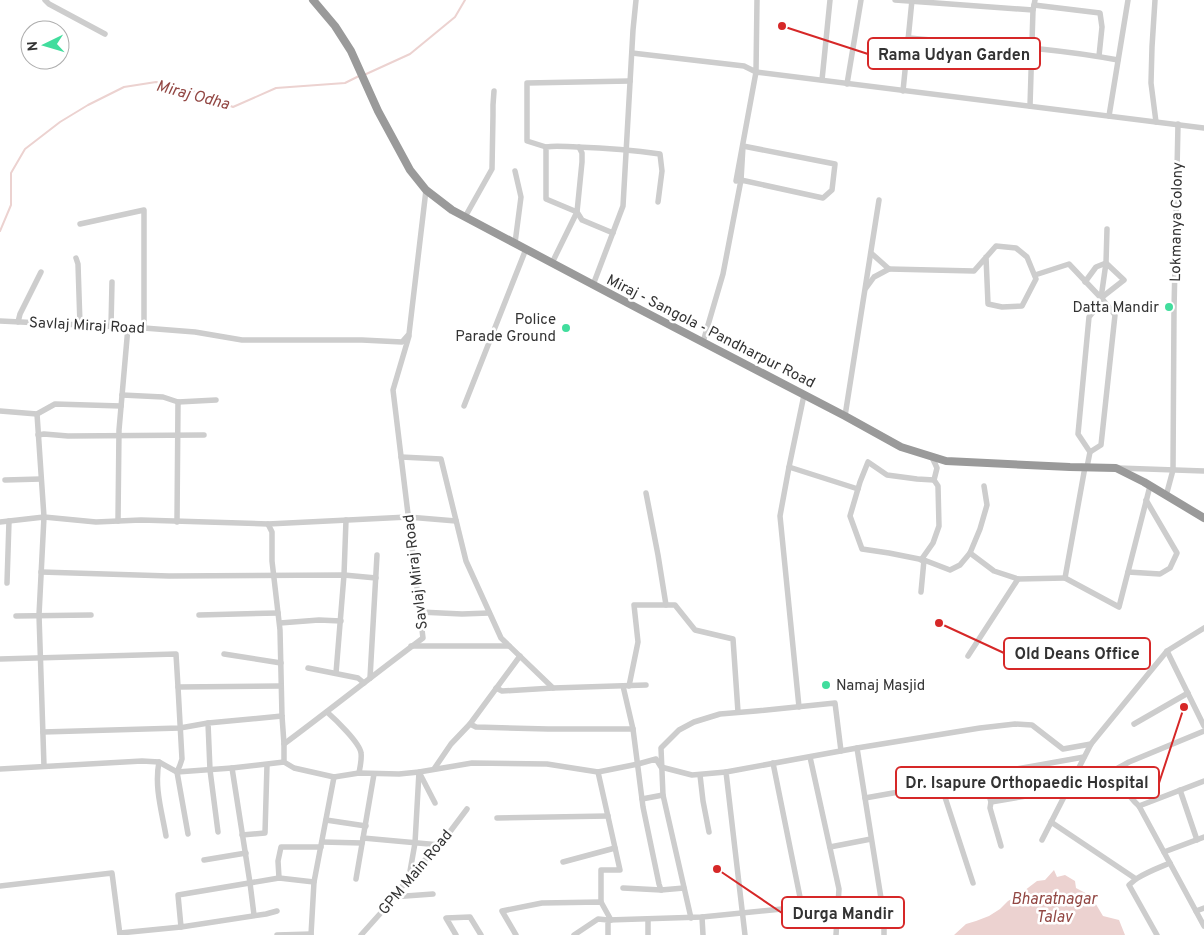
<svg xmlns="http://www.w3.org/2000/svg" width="1204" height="935" viewBox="0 0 1204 935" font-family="Overpass,sans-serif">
<rect width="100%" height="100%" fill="#fff"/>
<polygon fill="#ecd2d0" points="1054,870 1057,877 1065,875 1075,881 1076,888 1091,896 1103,916 1119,920 1125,935 954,935 966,924 976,921 989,916 1000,909 1008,901 1020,894 1037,881 1045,880"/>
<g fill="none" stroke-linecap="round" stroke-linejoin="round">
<g stroke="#ecd2d0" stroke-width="2">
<polyline points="364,75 410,54 455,17 465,0"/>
<polyline points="0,231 11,205 11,173 25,149 60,122 88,105 124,87 156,82 196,92 233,107 276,88 345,83 359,76"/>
</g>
<g stroke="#cdcdcd" stroke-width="5.5">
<polyline points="45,0 49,4 105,34"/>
<polyline points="895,0 1033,10 1035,0"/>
<polyline points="1155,0 1152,47 1151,83 1156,122"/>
<polyline points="1034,5 1100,13 1102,27 1099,56"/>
<path d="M908,38C978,44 1049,47 1118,60"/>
<polyline points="632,53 744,66 756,72 757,0"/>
<polyline points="822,80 830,0"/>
<polyline points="847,84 861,0"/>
<polyline points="903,91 912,0"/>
<polyline points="1030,106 1033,10"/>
<polyline points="1109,116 1128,0"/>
<polyline points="743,146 741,180 736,181 756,72 1204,128"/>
<polyline points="546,147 527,141 527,83 630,81"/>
<polyline points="579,147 582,153 582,162 577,212 582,220 613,233"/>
<polyline points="465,217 492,169 493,115 493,105 494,91"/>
<polyline points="80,224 144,210 144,328"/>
<polyline points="515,243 521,197 515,171"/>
<polyline points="76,258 78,264 80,325"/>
<path d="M552,263L577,212L546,199V147C557,145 567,147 577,147C605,148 632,150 660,154L662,171L658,202"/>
<polyline points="889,269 974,271 996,246 1016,248 1027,257 1036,279 1022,306 1002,307 988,304 986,257"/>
<polyline points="1035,275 1069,264 1103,300 1115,315 1101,445 1090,452 1087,467"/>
<polyline points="1085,282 1096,267 1106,263 1124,280 1101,298"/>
<polyline points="593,285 623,206 633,30 636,0"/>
<polyline points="866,288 874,277 889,269 871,253"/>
<polyline points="1101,298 1106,263 1107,229"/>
<polyline points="0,321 144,328 195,332 242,340 362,340 402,342 409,334 426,190"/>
<polyline points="18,322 20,314 41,272"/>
<polyline points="111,326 112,282"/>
<polyline points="703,342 723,274 741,180 823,198 832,190 835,164 743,146"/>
<polyline points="122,395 163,397 178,402 216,400"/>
<polyline points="464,406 526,249"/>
<polyline points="0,411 37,414 55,404 121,406"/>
<polyline points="37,414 44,517 96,522 141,520 268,524 272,532 272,561 280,630 282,716 284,744 284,762 294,768 334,777 359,773 399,774 419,772 472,763 547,764 598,772"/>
<polyline points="845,416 879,200"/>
<polyline points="38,435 44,434 68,436 204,435"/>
<polyline points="1090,452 1078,434 1089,317 1103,300"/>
<polyline points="401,457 441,459 466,561 501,638 553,688 646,685"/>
<polyline points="789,467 858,489"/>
<polyline points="1085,467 1065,578 1119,607 1150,486"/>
<polyline points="1118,468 1204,471"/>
<polyline points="5,480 41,479"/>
<polyline points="934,480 917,479 887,475 868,462 860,482 850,516 862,549 889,553 924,560 950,570 960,565 970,553 980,529 987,505 984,486"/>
<polyline points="646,493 658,555 666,605"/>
<polyline points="1166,496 1173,470 1174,310 1178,124"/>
<polyline points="118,521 119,430 128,327"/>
<polyline points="0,522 44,517 39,615 44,766"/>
<polyline points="177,522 178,402"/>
<polyline points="268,524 408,517 456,521"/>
<polyline points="970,553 994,571 1018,579 1065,578"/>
<polyline points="921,560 933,543 939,526 938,486 934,480 937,468 932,457"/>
<polyline points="41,572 169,576 344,575 376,578"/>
<polyline points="1128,572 1160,574 1170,568 1177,553 1146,500"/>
<polyline points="7,583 9,521"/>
<polyline points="921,592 924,560"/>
<polyline points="420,612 462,614 489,613"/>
<polyline points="199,615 278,613"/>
<polyline points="16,616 91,615"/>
<polyline points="280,623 319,620 341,621"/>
<polyline points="411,646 509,646"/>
<polyline points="1167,651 1204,726"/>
<polyline points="224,654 281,663"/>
<polyline points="968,656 1018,579"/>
<polyline points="0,659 176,654 178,687"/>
<polyline points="308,668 358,678 364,683"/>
<polyline points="336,673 344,575 346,520"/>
<polyline points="370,678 377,555"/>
<polyline points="623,686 633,729 643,807 659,884 661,890 684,888"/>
<polyline points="629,686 638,642 634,605 675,605 695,630 733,639 738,712"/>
<polyline points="496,688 502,691 553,688"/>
<polyline points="799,707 780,516 789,467 804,395"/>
<path d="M327,712C335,719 360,743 361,753C362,759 360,767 359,773"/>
<polyline points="470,724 476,727 548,729 633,729"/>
<polyline points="1134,724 1188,693"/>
<path d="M1204,731L1129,762L1118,768C1120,782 1128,796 1139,806L1204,926"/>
<polyline points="43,732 180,728 208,723"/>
<path d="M284,744C331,709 376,673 423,638L393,390L409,336"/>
<polyline points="857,748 884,917 884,935"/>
<polyline points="810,757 839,889 836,935"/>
<path d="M159,762C154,787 162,812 166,836"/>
<polyline points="0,769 142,761 159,762 177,772 232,768"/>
<polyline points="434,769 451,744 470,724 520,656"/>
<polyline points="420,774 435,803"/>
<polyline points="700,775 703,801 709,832"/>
<polyline points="983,775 1084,757"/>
<polyline points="941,785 973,883"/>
<polyline points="1180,790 1197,840"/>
<polyline points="663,795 661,748 679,730 694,722 720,714 756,711 835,703 841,751"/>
<polyline points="865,798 966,780 983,775 991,802 990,808 1001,846"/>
<polyline points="642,799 663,795 691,918"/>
<polyline points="991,802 1068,789"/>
<polyline points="1139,806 1204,781"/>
<polyline points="497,818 608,816"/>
<polyline points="326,820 366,826"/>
<polyline points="1051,822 1136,879 1129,885 1157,935"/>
<polyline points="218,832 210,770 208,723 282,716"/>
<polyline points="188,834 177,772 180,765 182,759 178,687 281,686"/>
<polyline points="242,835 265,833 267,765"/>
<polyline points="363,838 440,845"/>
<polyline points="1042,840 1091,744"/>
<polyline points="322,842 362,843"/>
<polyline points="830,847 871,839"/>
<polyline points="1164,852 1204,837"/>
<polyline points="204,860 246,853"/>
<polyline points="563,862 615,848"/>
<polyline points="409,877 415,843 419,772"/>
<polyline points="279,878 278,861 281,847 321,847"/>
<polyline points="356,879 374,774"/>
<path d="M1136,879C1147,872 1158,868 1170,863"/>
<polyline points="0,886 112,873 120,935"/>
<polyline points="623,888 661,890"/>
<polyline points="392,897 433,894"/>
<polyline points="601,902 601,870 620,870 598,772 638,764 656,759 661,767 692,775 726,772"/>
<polyline points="277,911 266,914 181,927 178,895 279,878 314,882"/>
<polyline points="1196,911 1204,908"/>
<polyline points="254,915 250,883 232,768 284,762"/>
<polyline points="702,917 703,935"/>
<polyline points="648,919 648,935"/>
<polyline points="608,920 702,917 802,907 773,763"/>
<polyline points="120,933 181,927"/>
<polyline points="277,935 311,934"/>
<polyline points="311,935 314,882 334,777"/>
<polyline points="361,935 387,906 392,897 408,880 413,872 440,845 467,809"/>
<polyline points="456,935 446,918 470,917 481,935"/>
<polyline points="516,935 502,911 542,903 601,902 611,920"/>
<polyline points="574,935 598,919 608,920 608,935"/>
<polyline points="745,935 726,772 857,748 980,728 1015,724 1032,725 1063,749 1091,744 1167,651 1204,628"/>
</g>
<polyline stroke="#9a9a9a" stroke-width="8" points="313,0 335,26 351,51 378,111 410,170 426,190 452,210 641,310 845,416 901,447 946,461 1070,467 1116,468 1144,482 1204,518"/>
</g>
<g fill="#41dd9d" stroke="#fff" stroke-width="2">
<circle cx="1169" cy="307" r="5"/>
<circle cx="566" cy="328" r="5"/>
<circle cx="826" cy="685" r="5"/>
</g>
<g text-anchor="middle" stroke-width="5" stroke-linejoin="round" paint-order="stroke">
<g font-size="15" fill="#333" stroke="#fff">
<text transform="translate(1176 222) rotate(-89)" y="5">Lokmanya Colony</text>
<text transform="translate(87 325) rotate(3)" y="5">Savlaj Miraj Road</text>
<text transform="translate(711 331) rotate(27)" y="5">Miraj - Sangola - Pandharpur Road</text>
<text transform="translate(415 572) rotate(-97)" y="5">Savlaj Miraj Road</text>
<text transform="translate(415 872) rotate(-50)" y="5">GPM Main Road</text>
</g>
<g font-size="15" fill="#333" stroke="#fff" text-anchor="end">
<text x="1159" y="312">Datta Mandir</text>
<text x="556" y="324">Police<tspan x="556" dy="17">Parade Ground</tspan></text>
<text x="836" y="690" text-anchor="start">Namaj Masjid</text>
</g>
<g font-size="16" font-style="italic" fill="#924743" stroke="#fff">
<text transform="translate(193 94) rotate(15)" y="6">Miraj Odha</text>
<text x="1054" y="904">Bharatnagar<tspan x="1054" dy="18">Talav</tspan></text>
</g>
</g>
<path fill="none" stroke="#d62828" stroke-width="2" d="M782 26L868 54M939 623L1004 653M1184 707L1159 783M717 869L782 913"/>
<g fill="#d62828" stroke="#fff" stroke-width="2">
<circle cx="782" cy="26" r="5"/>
<circle cx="939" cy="623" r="5"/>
<circle cx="1184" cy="707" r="5"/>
<circle cx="717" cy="869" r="5"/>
</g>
<g fill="#fff" stroke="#d62828" stroke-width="2">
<rect x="868" y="38" width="172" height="31" rx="5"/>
<rect x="1004" y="638" width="146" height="31" rx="5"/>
<rect x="896" y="767" width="263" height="31" rx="5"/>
<rect x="782" y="897" width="122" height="31" rx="5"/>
</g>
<g font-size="16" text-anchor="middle" font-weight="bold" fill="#333">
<text x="954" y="60">Rama Udyan Garden</text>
<text x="1077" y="659">Old Deans Office</text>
<text x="1027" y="788">Dr. Isapure Orthopaedic Hospital</text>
<text x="843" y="919">Durga Mandir</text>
</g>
<g transform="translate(45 45) rotate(265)"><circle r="24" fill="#ffffff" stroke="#adadad"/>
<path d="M0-4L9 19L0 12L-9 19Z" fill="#41dd9d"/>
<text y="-8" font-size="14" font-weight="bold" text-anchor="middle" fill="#333333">N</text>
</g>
</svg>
